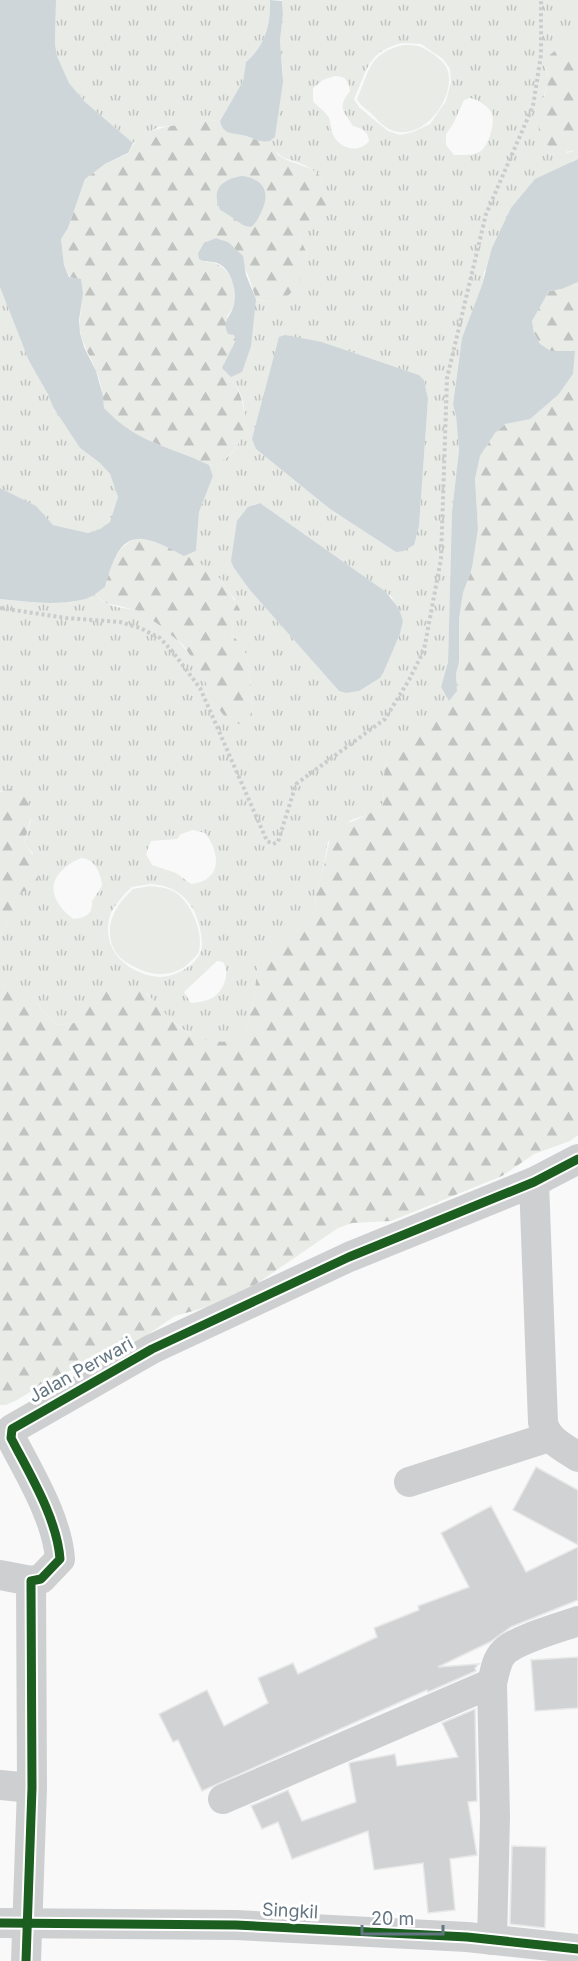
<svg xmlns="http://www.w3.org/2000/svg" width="578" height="1961" viewBox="0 0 578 1961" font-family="Inter,sans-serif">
<defs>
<pattern id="grass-tufts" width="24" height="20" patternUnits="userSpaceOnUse" patternTransform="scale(1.5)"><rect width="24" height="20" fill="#e8ebe6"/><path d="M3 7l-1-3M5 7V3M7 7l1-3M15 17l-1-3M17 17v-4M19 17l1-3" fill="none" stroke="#c0c3c0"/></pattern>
<pattern id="forest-firs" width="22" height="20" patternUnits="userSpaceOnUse" patternTransform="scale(1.5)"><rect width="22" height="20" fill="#e8ebe6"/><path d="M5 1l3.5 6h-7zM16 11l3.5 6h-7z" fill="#c0c3c0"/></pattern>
</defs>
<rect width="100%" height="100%" fill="#f9f9f9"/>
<g fill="url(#grass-tufts)" fill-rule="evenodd">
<path d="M56,0H270C271,24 265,46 246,62L243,81L220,121L206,120L188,125L158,127L133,143L85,102L69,83L57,56L55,44Z"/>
<path d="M282,0H578V41L554,52L545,68L549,80L543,99L567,153L578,150V159L572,161L484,272L482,285L462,338L453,403L456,416L459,450L452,512L448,662L441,687L449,701L399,744L386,765L383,803L375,812L351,820L328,842L321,879L316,891L315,910L308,920L290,937L272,942L258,962L254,998L245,1034C208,1061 169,1021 147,993L91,999L82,1022L58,1025C37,1010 32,980 0,987V936L13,912L14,899L24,891L33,853L24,844L31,820L1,790L0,792V599C28,602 69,608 94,594C100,599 106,604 114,606C123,609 132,608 141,612C177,631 205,670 218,708L252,719C252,704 251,666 245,652C242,645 236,639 231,634L234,621L235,599C228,592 224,582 217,576C208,567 195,562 184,556L196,551L199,512L213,476L209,465C241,461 253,418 239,391C235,383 228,375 222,368L235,294C248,297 263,303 276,301C291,299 310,266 306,252C304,246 300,240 298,234L302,230L323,179C317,174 311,168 304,165C285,156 280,162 270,141L275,137L283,74L280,40L283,14ZM402,43L421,44L443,59L450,69L451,82L446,101L430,124L413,132L400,135L388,131L378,123L359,107L354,99C368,69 367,52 402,43ZM335,76C345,76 349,81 350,91C337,108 343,110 353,126C362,129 368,130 369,141C358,155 337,148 332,132C330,128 331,123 329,118C326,112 318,107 313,101V88L323,80ZM470,98C477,99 489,106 492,114C495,123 489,144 482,150C475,156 463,155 454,155L446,145V134L453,124L464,100ZM322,342L419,375L424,380L428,399L419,526L396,552L330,509L256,449ZM260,503L391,596L403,621L400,634L380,678L359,691L346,693L339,691L249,589L234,568L254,504ZM193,830L205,833C221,853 222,881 191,884L176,873L152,865L146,854L151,841L177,839L181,834ZM81,858C95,859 101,873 102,886L92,901C93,915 85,918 73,919C44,896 48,873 81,858ZM150,884C169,885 185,893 194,911C199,922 204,939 201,951C196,966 174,977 160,977C128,975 100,949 110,916C111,909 126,892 132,887ZM217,961L223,962C231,974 223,993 210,999C204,1002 197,1002 191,1003L184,992Z"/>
<polygon points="0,287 29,361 49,394 53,407 80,448 100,463 110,474 118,497 110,523 100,529 88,533 53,525 35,506 0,488"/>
</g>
<g fill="url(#forest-firs)" fill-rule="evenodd">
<path d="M578,41V150C567,153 561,151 551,147C527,136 545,101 548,82C550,71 540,69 549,56C557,47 568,45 578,41Z"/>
<path d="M206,120L220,121C224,135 234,132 245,136C253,138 260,142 270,141L278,155C298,169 325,163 328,197C328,203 328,210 324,215C317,224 306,227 298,234C300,240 304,246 306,252C310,267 294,295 280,301C273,303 263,301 256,299C250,280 239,241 216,238C207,242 202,244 198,253L206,262C232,261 244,299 227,316L236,340L222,368C244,388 255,429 232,452C224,460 221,464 209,465C168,445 138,444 104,408C103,395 101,382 96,371C91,357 83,346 80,331C78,314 85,300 81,280L70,277L64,265L61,239L68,228L85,179L105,164L128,154C141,122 179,128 206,120ZM224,181L240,224L232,215L220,210L218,205Z"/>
<path d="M578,282V1135L570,1141L534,1154L502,1176L391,1221L352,1223L338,1228L249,1289L214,1305L175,1316L144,1337L51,1379L17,1400L6,1405H0V987C34,980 35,1009 58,1025L82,1022C84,1015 86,1005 91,999C101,987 122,988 137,986C165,1006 175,1038 215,1041C227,1043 235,1041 245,1034L254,998L258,962L262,949L272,942L290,937L308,920L315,910L316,891L321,879L332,830C348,822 371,816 383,804C385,791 382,778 386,766C394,738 438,716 457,691L456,674L459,662V619L463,593L472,568L478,529L475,479L480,456L495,433L505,424L517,421L559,394L573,374L575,351H551L540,344L534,333L532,321L549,291L562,289Z"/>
<path d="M136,538C141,538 146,538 150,539C166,543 205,565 217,575C223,582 236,602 240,610L234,621L231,634C236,639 242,645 245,652C251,666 252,704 252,719L240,724L229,722L218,708L198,667L183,645L158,624L136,610L106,603L94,594L105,587C111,566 115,548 136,538Z"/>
<path d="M13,788C39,803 30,820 24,844C37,857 42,871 36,889L24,891L14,899L13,912L0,936V792Z"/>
</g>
<g fill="#e8ebe6">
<path d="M403,45C408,45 416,45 421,47C430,51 445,61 448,71C455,97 427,136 399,132C388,131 380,123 373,115C367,109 361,107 357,99C370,70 368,54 403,45Z"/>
<path d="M150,886C156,887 163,887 168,889C189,895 204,931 199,951C198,955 193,959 190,962C176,976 156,977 139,969C126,963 115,957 111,941C106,920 118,903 133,889Z"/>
</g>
<g fill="#ced6d9">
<path d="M0,0H56L55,44L57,56L69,83L85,102L133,143L128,153L105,164L85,179L68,228L61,239L64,265L69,277L81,279L83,293L79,320L80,333L84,347L96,371L103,396L104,408C138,444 168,445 209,465L213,476L199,512L196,551L184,556C135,528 120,531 105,587C99,591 92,597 85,599C58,606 27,602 0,599V488L36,506L53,525L88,533L100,529L110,522L118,497L110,474L100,463L80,448L53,407L48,394L29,361L0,287Z"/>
<path d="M270,0L282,1L283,14L280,40L283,81L275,137L270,141C258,143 253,137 242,135C231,133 223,134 220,121L243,81L246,62C265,46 271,24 270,0Z"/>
<polygon points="578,159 578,282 562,289 549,291 532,321 534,333 540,344 551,351 575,351 573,374 559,394 530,419 505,424 495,433 480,456 475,479 478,529 472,568 463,593 459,619 459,662 456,674 457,691 449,701 441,687 448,662 452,512 459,450 456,416 453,404 462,338 482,285 492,248 511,208 535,179"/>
<path d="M241,176C262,178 271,191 262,210C259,217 257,222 251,227C239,226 232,215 220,210C211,189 221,180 241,176Z"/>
<path d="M216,238L228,242L243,256L246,275L256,299L251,346L242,372L231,377L222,368L236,340L234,335L228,334C222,322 229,318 233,308C238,296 233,273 221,265C214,260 206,263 199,259L198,253L204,243Z"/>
<polygon points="285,335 322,342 419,375 424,380 428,399 419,526 414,545 403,551 396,552 330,509 256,449 252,439 279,337"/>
<polygon points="260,503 386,592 399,609 403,621 400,634 383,673 380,678 359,691 346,693 339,691 249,589 234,568 231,561 237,521 248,507"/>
</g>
<g fill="#d0d2d3" stroke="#e8e8e8" stroke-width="1.5">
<polygon points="536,1467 578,1490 578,1545 513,1510"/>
<polygon points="491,1506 526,1572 578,1547 578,1600 511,1627 490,1642 438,1667 479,1664 475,1668 476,1671 428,1692 427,1690 202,1791 178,1740 173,1742 159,1714 207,1690 224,1726 268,1703 258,1678 293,1663 298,1674 377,1637 374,1628 419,1610 418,1606 469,1587 441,1533"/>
<polygon points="578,1657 578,1708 535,1711 531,1660"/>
<polygon points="475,1709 477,1801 468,1802 477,1855 450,1859 455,1910 428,1913 423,1863 374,1870 368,1831 292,1859 278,1822 262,1829 251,1806 288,1790 302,1821 356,1802 349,1763 353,1762 395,1754 397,1766 458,1757 442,1723"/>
<polygon points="512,1846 546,1847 545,1928 510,1924"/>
</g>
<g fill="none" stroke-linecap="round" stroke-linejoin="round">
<polyline stroke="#cbcccd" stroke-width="4" stroke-dasharray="3 3" stroke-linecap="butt" points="0,608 66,618 120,622 140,628 160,638 172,651 200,688 267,841 273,844 278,842 296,784 385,719 409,680 424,650 441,559 447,378 486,214 533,106 541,55 541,0"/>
<g stroke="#cecfd0" stroke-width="30">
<path d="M534,1182L543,1422C546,1440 565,1448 578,1457"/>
<polyline points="409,1482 549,1437"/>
<polyline points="0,1575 31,1581"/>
<polyline points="0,1785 32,1788"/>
<polyline points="223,1799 492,1683"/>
<polyline points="0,1923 236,1925 467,1937 578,1949"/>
<path d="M492,1940L495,1817L492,1683C495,1672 496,1660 504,1652C517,1639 559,1628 578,1621"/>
<path d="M26,1961L32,1788L31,1581L41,1579L60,1559C57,1518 29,1473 11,1438L12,1429L152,1349L349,1257L534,1182L578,1159"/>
</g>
<g stroke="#fff" stroke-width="13">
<g id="cycleway">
<polyline points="0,1923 236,1925 467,1937 578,1949"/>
<path d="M26,1961L32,1788L31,1581L41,1579L60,1559C57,1518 29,1473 11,1438L12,1429L152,1349L349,1257L534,1182L578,1159"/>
</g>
</g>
<use href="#cycleway" stroke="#1b5e20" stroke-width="9"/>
</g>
<g text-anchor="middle" stroke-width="6" stroke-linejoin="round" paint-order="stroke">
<g font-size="18" fill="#657683" stroke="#fff">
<text transform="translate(81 1370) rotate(-29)" y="6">Jalan Perwari</text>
<text transform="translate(290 1911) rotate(3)" y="6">Singkil</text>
</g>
</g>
<path d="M362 1925v9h81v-9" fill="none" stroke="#657683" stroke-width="3"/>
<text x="371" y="1925" font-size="18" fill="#657683" stroke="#ffffff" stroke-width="4.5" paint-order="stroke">20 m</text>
</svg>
